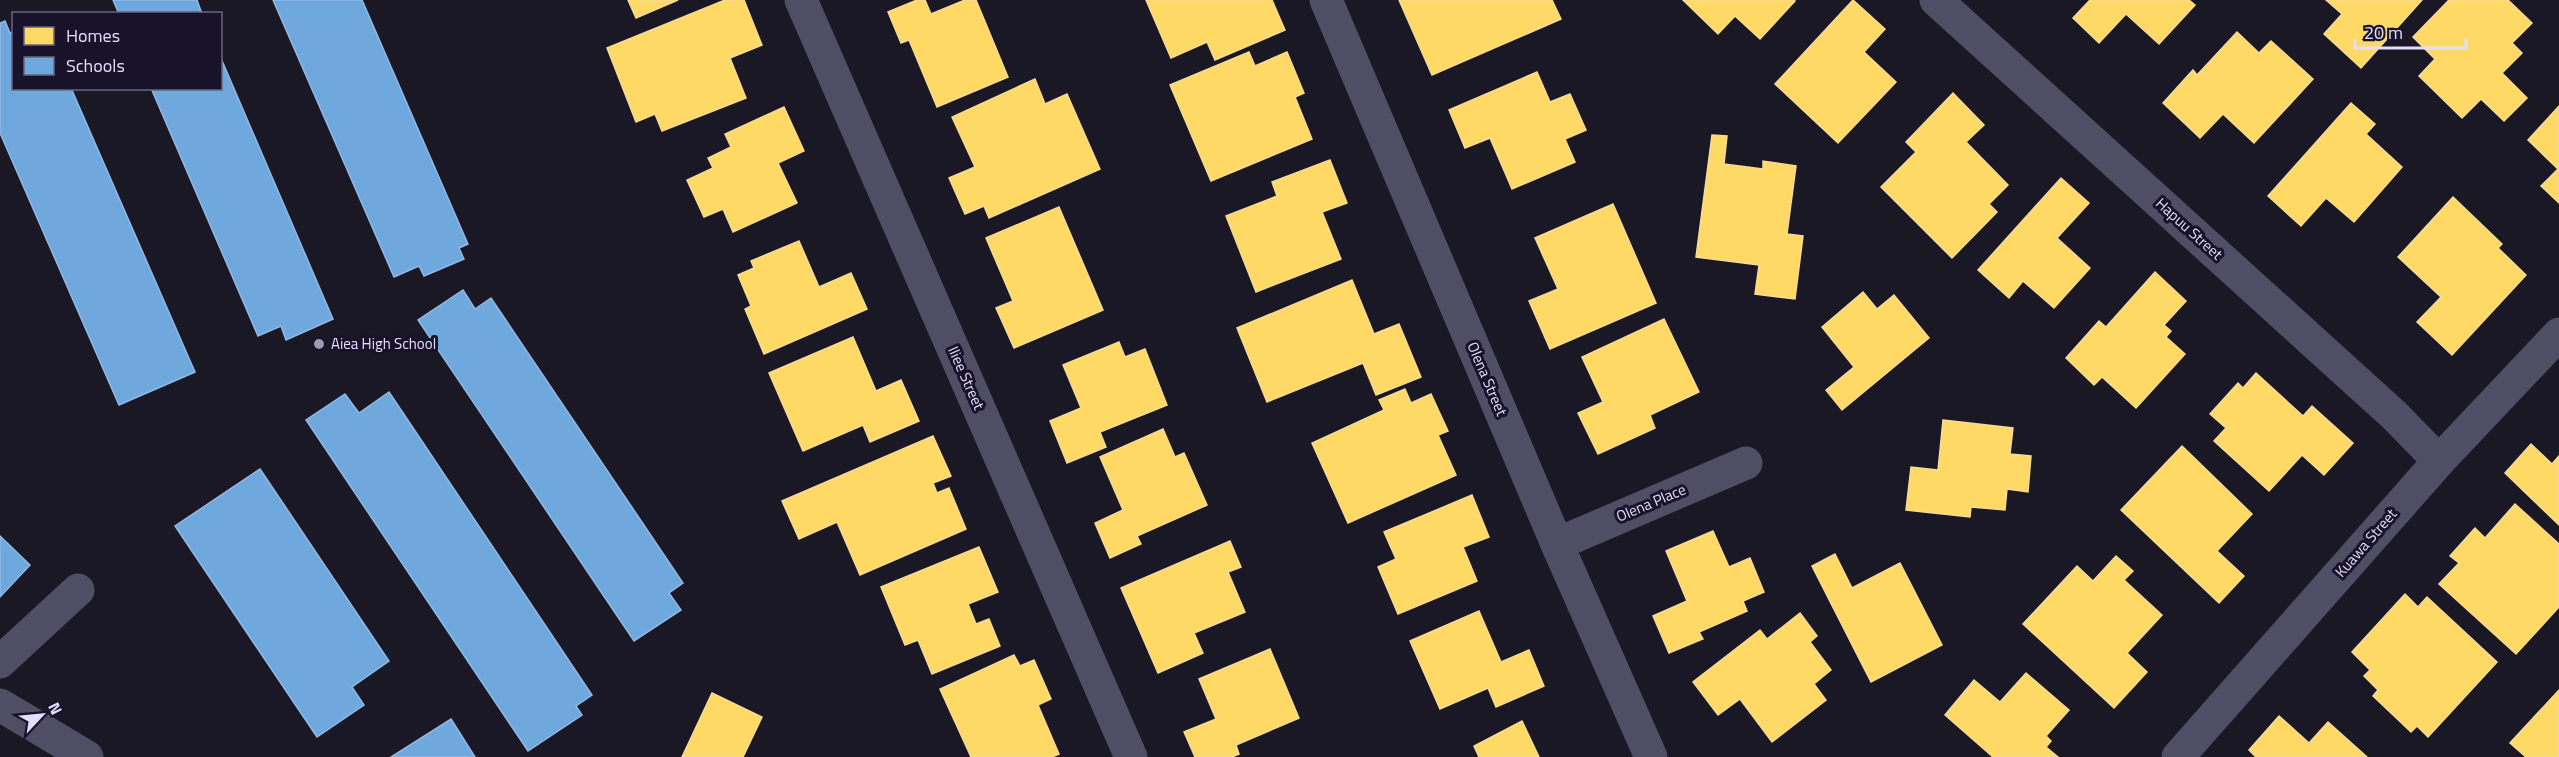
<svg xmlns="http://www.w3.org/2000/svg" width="2559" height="757" viewBox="0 0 2559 757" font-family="'Titillium Web',sans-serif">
<rect width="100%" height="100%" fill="#1b1825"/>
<g fill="#ffd966" stroke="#f7da94" stroke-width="1.5">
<polygon points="628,0 678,0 636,18"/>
<polygon points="725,0 744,0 762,45 730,58 746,98 662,131 655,114 636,122 607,48"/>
<polygon points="917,0 925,0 931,14 965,0 976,0 1008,77 937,107 909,40 901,43 888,12"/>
<polygon points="1146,0 1272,0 1285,30 1215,60 1207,42 1171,58"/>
<polygon points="1399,0 1552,0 1561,19 1432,75"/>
<polygon points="1683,0 1794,0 1795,1 1760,39 1735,16 1718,34"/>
<polygon points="1853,0 1885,29 1864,52 1896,82 1838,143 1775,84"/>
<polygon points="2090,0 2189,0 2195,5 2159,44 2126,14 2099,43 2073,18"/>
<polygon points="2326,0 2422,0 2361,68 2324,34 2342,14"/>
<polygon points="2449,0 2508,0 2532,23 2512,43 2522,53 2502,73 2527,98 2504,121 2481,99 2462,118 2419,76 2435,59 2413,37"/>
<polygon points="2237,32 2259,53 2271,41 2313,79 2254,143 2223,114 2200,138 2163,103 2193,70 2197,75"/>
<polygon points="1249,52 1255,66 1287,52 1304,93 1295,97 1312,139 1211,181 1170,85"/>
<polygon points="1537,72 1550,102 1570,94 1586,130 1565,139 1575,162 1512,189 1490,138 1465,148 1449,110"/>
<polygon points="1035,79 1045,104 1067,94 1100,169 989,218 984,206 965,214 949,178 975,167 952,117"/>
<polygon points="1953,93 1984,125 1966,142 2008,185 1989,204 1997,212 1952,258 1881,187 1916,152 1906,142"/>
<polygon points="2351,103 2375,124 2366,134 2402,167 2354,222 2326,198 2301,226 2268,196"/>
<polygon points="2559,106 2559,203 2541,186 2558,169 2528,140"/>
<polygon points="784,107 804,151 778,163 797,203 733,232 723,209 704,217 687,180 713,168 708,158 731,147 725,134"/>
<polygon points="1712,135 1727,136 1724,164 1763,169 1763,161 1796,166 1787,234 1803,236 1795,299 1755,294 1759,265 1696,257"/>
<polygon points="1330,160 1347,203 1322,212 1341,259 1256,292 1226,216 1277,196 1272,182"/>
<polygon points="2061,178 2089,203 2057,238 2090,268 2054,308 2023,281 2009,298 1978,270"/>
<polygon points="2453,197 2502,244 2498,248 2526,275 2452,355 2417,322 2441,297 2398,257"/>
<polygon points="1613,204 1656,303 1550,349 1529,301 1558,289 1535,238"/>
<polygon points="1059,207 1103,310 1014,348 996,308 1013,301 986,238"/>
<polygon points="799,241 819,287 851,273 867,309 764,354 745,309 751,306 738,275 754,268 751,261"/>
<polygon points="2155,272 2186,301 2164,325 2171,331 2166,337 2185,354 2136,408 2102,377 2094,385 2066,358 2099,321 2106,327"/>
<polygon points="1352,280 1374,334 1399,324 1421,377 1376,395 1363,363 1267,402 1237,328"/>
<polygon points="1863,292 1877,309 1894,295 1929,338 1842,410 1826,390 1854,367 1822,327"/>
<polygon points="1664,319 1699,392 1650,415 1655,428 1598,454 1578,413 1603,402 1582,357"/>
<polygon points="853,337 876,391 901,380 919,421 870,442 863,425 803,451 769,373"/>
<polygon points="1119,342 1125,357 1145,349 1167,405 1100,432 1106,447 1067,463 1050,421 1081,408 1063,365"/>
<polygon points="2256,373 2303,416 2312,406 2353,443 2324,475 2302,455 2269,491 2214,441 2226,428 2210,414 2238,383 2243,388"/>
<polygon points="1405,389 1411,403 1431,394 1448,431 1438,435 1456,475 1348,523 1312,443 1384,410 1379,400"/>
<polygon points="1943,420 2013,428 2010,454 2031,456 2028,492 2007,489 2005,510 1971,507 1970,517 1906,510 1911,467 1938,470"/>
<polygon points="1163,429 1175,457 1184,453 1207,505 1137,536 1141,544 1110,558 1095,523 1123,510 1100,457"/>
<polygon points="933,436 951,476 933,483 937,493 949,488 966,529 860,575 837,522 799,539 782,501"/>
<polygon points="2531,444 2552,464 2559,456 2559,525 2505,473"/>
<polygon points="2182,446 2252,514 2217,551 2244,576 2219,603 2121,510"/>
<polygon points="1472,495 1489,537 1463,547 1477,581 1398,614 1378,567 1396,559 1384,532"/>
<polygon points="2515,504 2559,544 2559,607 2516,654 2439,584 2459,563 2450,556 2475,528 2485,538"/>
<polygon points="1713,531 1729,567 1750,558 1764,592 1743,601 1747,611 1699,632 1703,639 1669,653 1653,616 1687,601 1666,551"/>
<polygon points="1230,541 1241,567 1228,572 1245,612 1194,633 1203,653 1158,673 1121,588"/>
<polygon points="979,547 998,592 968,604 976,624 989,619 1000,646 932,674 918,640 905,645 881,587"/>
<polygon points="1835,554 1852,588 1900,563 1942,645 1871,682 1812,566"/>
<polygon points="2116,556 2133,571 2124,580 2162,615 2127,653 2147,672 2114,708 2023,624 2077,566 2093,581"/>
<polygon points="2405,594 2418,607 2427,597 2497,662 2428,737 2417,726 2411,732 2373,696 2378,690 2364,676 2370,670 2352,652"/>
<polygon points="1479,611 1501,662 1529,650 1544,686 1496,707 1488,688 1440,709 1410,641"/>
<polygon points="1800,613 1817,636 1810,642 1831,670 1814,684 1826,700 1772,742 1740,699 1718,715 1693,682 1760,630 1767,639"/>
<polygon points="1270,649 1299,718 1236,745 1239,754 1232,757 1195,757 1184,732 1216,719 1199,679"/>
<polygon points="1014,655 1020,666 1034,660 1051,699 1038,705 1059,754 1052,757 971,757 940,689"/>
<polygon points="2026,673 2069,710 2046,736 2051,741 2046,747 2058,757 1993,757 1945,715 1974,680 2000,702"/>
<polygon points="2559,690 2559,757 2526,757 2510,743"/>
<polygon points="712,693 762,717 743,757 682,757"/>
<polygon points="2279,716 2309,743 2328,722 2367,757 2256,757 2249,750"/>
<polygon points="1522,721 1539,757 1479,757 1474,746"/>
</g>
<g fill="#6fa8dc" stroke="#92b8e6" stroke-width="1.5">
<polygon points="113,0 197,0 202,14 119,14"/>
<polygon points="273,0 362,0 468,244 459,248 464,259 424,276 419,266 394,277"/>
<polygon points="5,21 10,33 14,32 14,88 71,88 195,372 119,405 0,133 0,23"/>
<polygon points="220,56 333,319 286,340 281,326 258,336 151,88 220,88"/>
<polygon points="463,290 475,309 491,298 683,583 669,593 681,610 634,641 418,320"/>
<polygon points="389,392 592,695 576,706 582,715 528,751 306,420 345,394 359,413"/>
<polygon points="260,469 389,661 352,687 364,705 317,737 175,526"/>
<polygon points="0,536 30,565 0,597"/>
<polygon points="451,719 475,757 391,757"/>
</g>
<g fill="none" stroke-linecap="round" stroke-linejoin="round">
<g stroke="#504e65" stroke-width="33">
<polyline points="801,0 1131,757"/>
<polyline points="1326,0 1557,544 1651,757"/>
<polyline points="1936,0 2394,415 2439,461"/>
<polyline points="1557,544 1746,463"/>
<polyline points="0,662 78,590"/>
<polyline points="0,705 87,757"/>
<polyline points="2178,757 2439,461 2559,334"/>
</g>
</g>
<circle fill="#9d99b2" stroke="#18122b" stroke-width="2" cx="319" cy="344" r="6"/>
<g text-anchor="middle" stroke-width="6" stroke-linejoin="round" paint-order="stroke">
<g font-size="15" fill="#e3defe" stroke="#18122b">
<text transform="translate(2189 229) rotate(42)" y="5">Hapuu Street</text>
<text transform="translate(966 378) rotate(66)" y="5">Iliee Street</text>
<text transform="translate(1487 379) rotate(67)" y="5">Olena Street</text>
<text transform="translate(1651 503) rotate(-23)" y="5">Olena Place</text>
<text transform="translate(2366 543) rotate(-49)" y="5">Kuawa Street</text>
</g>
<g font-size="15" fill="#e3defe" stroke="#18122b" text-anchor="start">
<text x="331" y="349">Aiea High School</text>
</g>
</g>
<rect x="12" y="12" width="210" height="78" fill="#18122b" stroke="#69647f" stroke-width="1.5"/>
<rect x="24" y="27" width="30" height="18" fill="#ffd966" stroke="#69647f" stroke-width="1.5"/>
<text x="66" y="42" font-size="18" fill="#e3defe">Homes</text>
<rect x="24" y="57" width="30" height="18" fill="#6fa8dc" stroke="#69647f" stroke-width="1.5"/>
<text x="66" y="72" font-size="18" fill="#e3defe">Schools</text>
<g transform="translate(42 715) rotate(64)" stroke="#18122b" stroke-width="4.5" paint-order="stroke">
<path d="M0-4.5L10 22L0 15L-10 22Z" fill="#e3defe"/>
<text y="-9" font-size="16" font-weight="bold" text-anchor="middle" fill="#e3defe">N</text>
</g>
<path d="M2355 39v9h111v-9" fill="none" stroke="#e3defe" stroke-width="3"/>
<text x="2364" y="39" font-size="18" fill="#e3defe" stroke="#18122b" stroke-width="4.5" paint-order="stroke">20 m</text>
</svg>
